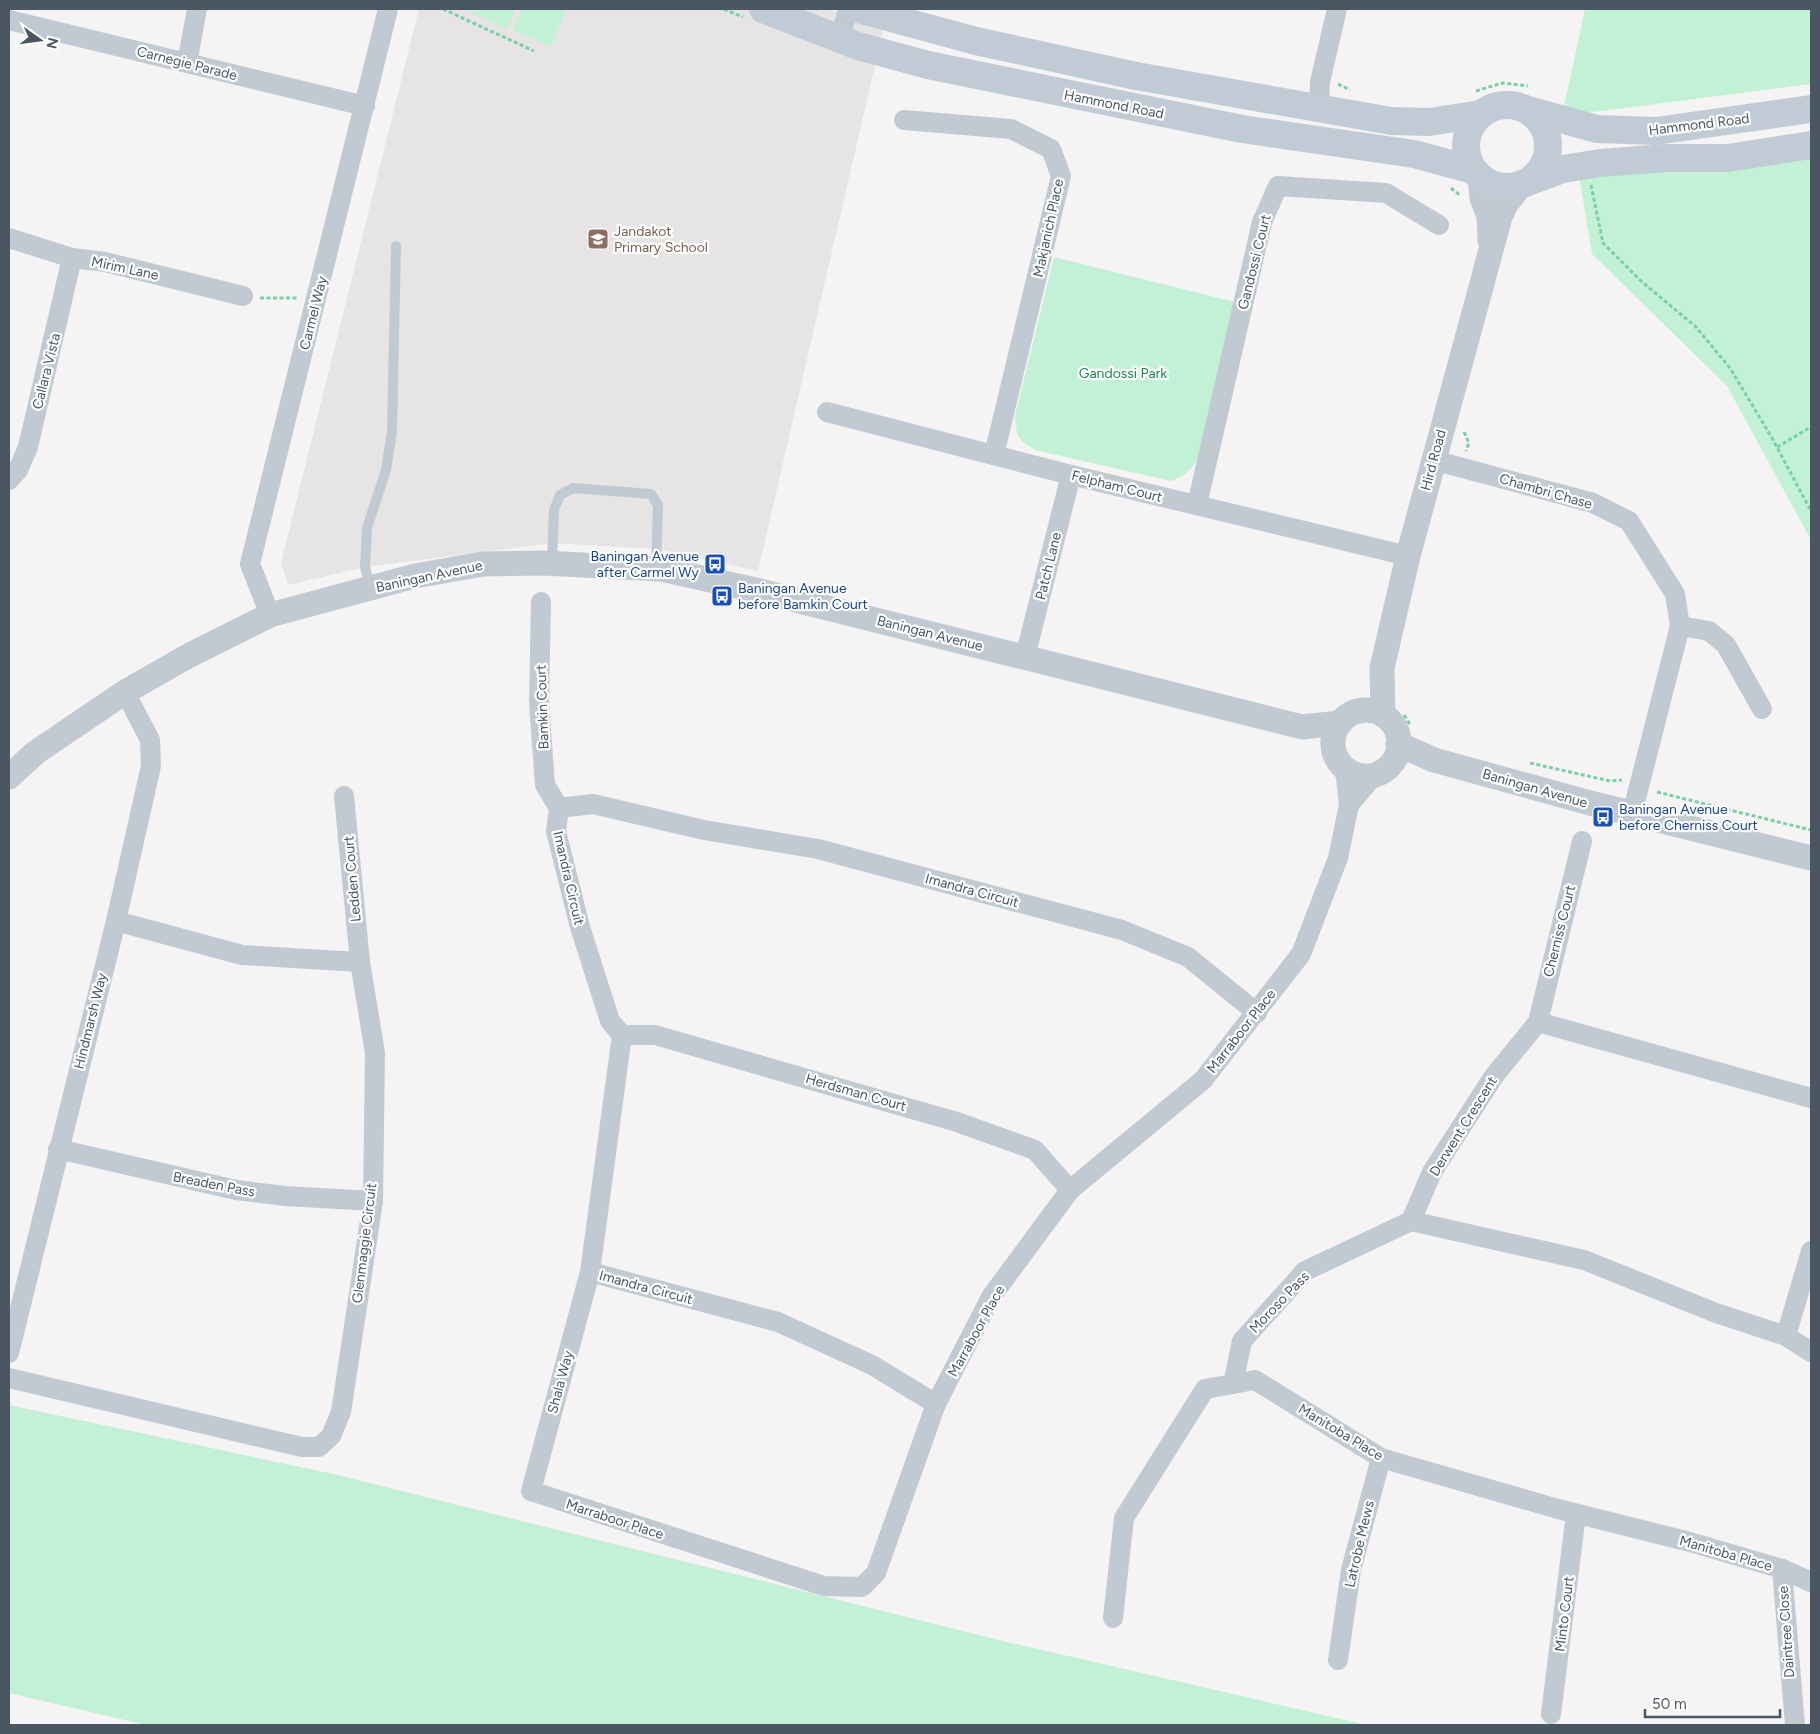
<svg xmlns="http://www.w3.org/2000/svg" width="1820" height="1734" viewBox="0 0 1820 1734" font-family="Figtree,sans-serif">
<rect width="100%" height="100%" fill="#f5f3f3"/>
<polygon fill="#e6e4e5" points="419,9 830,9 883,31 758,571 656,549 553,543 365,567 288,585 281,563"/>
<g fill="#c3f1d5">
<polygon points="472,9 516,9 507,29 470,12"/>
<polygon points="522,9 567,9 550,47 513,30"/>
<polygon points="1585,9 1811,9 1811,84 1562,116"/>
<polygon points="1811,139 1811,540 1727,386 1592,254 1578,170"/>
<path d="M1054,257L1235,302L1202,449C1195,467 1188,474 1171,481L1035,450C1018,440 1016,436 1015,416Z"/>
<polygon points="9,1405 338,1475 1007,1642 1367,1725 146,1725 9,1693"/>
</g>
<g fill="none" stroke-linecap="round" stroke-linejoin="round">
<g stroke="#7ad0a6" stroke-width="3" stroke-dasharray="4 2.5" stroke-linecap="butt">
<polyline points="443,9 534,51"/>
<polyline points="724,9 743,17"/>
<polyline points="1338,84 1350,90"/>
<polyline points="1476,91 1502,83 1528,86"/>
<polyline points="1591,185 1603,243 1642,282 1695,326 1730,368 1772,438 1811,511"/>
<polyline points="1451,188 1461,196"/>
<polyline points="260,298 299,298"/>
<polyline points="1464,432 1469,443 1466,451"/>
<polyline points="1777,447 1811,427"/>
<polyline points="1404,715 1411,726"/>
<polyline points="1530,763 1610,781 1622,780"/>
<polyline points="1657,792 1811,830"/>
</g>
<g stroke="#c1cad2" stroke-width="10">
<polyline points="552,563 554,510 560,495 573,488 651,494 658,505 656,569"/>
<polyline points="370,588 365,567 367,528 386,470 392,432 396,246"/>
</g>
<g stroke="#c1cad2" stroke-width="20">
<polyline points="9,20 365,106"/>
<polyline points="840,39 848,9"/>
<polyline points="187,63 197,9"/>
<polyline points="1319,108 1320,82 1337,9"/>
<polyline points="904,120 1011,129 1051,149 1061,176 994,455"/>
<polyline points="9,238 72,258 105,262 243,296"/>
<polyline points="827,412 1071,475 1408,556"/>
<polyline points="1433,460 1593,503 1629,521 1675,594 1680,626 1632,814"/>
<polyline points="9,480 18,470 28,447 72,258"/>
<polyline points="1197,505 1262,222 1278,186 1386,193 1439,225"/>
<polyline points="541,602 539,703 545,785 559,808"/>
<polyline points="270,615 250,564 388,9"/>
<polyline points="1680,626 1709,631 1726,645 1762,709"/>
<polyline points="1025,657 1071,475"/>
<polyline points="344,796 360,962"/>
<polyline points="1349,805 1374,775"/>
<polyline points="1538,1022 1582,841"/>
<polyline points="622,1035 655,1035 957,1122 1035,1150 1070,1190"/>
<polyline points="1811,1098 1538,1022 1494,1076 1432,1172 1411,1221 1584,1260 1716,1313 1786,1336 1811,1352"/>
<polyline points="58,1149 236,1190 285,1196 373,1201"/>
<polyline points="590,1272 531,1491 824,1586 862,1587 876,1573 936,1404 991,1297 1070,1190 1203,1080 1301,954 1338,858 1349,805 1345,769"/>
<polyline points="1786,1336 1811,1251"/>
<polyline points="9,1353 116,921 151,766 150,740 125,692"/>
<polyline points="9,1378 302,1447 319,1447 331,1436 341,1412 373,1201 375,1053 360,962 242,955 116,921"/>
<polyline points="1233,1384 1242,1341 1305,1271 1411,1221"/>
<polyline points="936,1404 872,1365 778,1322 590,1272 622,1035 610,1021 580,927 556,831 559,808 593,804 704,830 818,849 1122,930 1188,957 1257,1013"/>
<polyline points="1782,1569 1795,1725"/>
<polyline points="1113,1618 1124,1518 1205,1389 1255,1380 1381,1458 1558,1509 1690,1542 1782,1569 1811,1582"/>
<polyline points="1338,1660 1351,1570 1381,1458"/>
<polyline points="1551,1714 1576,1514"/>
</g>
<g stroke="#c1cad2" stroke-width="25">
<polyline points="1480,177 1482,198 1489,216 1490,240"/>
<circle cx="1366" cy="743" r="33"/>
<polyline points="1383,715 1382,668 1408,556 1500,217 1506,204 1521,185"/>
<polyline points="1398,744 1434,760 1590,803 1811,858"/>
<polyline points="9,777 35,753 125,692 190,655 270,615 415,576 483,564 543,563 661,569 760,591 1302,727 1340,723"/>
</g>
<g stroke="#c1cbd6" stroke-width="28">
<polyline points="763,9 858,46 928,65 1242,129 1414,154 1473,170"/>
<polyline points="858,9 976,41 1136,76 1391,121 1429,122 1481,114"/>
<circle cx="1507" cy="146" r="41"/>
<polyline points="1528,110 1597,129 1656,131 1811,109"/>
<polyline points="1528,182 1563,169 1600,163 1666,158 1728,158 1811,145"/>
</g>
</g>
<defs>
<g id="school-square" transform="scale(1.125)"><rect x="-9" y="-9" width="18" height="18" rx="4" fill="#8d6e63" stroke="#fff"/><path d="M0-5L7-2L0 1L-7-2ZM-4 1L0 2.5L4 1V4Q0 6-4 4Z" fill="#fff"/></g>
<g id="bus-square" transform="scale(1.125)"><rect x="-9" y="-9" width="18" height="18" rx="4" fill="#1a4fb4" stroke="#fff"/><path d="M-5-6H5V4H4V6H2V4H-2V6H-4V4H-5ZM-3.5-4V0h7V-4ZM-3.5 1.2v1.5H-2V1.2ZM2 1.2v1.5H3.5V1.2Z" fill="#fff"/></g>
</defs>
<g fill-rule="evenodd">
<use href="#school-square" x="598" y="239"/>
<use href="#bus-square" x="715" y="564"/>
<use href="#bus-square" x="722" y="596"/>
<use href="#bus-square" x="1603" y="817"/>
</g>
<g text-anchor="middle" stroke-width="4.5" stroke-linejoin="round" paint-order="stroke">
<g font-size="14" fill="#4a5661" stroke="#fff">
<text transform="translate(187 63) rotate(14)" y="5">Carnegie Parade</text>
<text transform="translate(1114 104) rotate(11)" y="5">Hammond Road</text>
<text transform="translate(1699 124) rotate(-7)" y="5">Hammond Road</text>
<text transform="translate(1048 228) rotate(-78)" y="5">Makjanich Place</text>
<text transform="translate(1254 262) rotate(-76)" y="5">Gandossi Court</text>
<text transform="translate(125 268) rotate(12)" y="5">Mirim Lane</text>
<text transform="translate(313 313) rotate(-76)" y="5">Carmel Way</text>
<text transform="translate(46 371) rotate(-76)" y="5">Callara Vista</text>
<text transform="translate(1433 460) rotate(-75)" y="5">Hird Road</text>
<text transform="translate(1117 486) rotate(14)" y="5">Felpham Court</text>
<text transform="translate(1546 491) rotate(16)" y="5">Chambri Chase</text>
<text transform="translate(1048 566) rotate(-76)" y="5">Patch Lane</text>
<text transform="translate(429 576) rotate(-12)" y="5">Baningan Avenue</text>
<text transform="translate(930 633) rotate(14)" y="5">Baningan Avenue</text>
<text transform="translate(542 707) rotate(-92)" y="5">Bamkin Court</text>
<text transform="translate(1535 788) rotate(16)" y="5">Baningan Avenue</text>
<text transform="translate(569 878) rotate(77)" y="5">Imandra Circuit</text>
<text transform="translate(352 879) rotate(-95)" y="5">Ledden Court</text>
<text transform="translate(972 890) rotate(15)" y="5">Imandra Circuit</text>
<text transform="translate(1559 931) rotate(-76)" y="5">Cherniss Court</text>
<text transform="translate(90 1021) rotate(-76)" y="5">Hindmarsh Way</text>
<text transform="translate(1241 1031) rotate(-52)" y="5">Marraboor Place</text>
<text transform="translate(856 1092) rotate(16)" y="5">Herdsman Court</text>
<text transform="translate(1463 1126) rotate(-58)" y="5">Derwent Crescent</text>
<text transform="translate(214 1184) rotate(11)" y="5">Breaden Pass</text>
<text transform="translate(364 1243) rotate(-83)" y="5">Glenmaggie Circuit</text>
<text transform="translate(646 1287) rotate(15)" y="5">Imandra Circuit</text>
<text transform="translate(1279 1302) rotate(-46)" y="5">Moroso Pass</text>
<text transform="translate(976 1331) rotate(-61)" y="5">Marraboor Place</text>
<text transform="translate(560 1382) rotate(-75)" y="5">Shala Way</text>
<text transform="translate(1341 1432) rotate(31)" y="5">Manitoba Place</text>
<text transform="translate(615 1519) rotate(18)" y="5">Marraboor Place</text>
<text transform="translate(1359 1544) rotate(-77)" y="5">Latrobe Mews</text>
<text transform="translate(1726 1553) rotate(16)" y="5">Manitoba Place</text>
<text transform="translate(1564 1614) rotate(-83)" y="5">Minto Court</text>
<text transform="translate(1786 1632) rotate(-94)" y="5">Daintree Close</text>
</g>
<g font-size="14" fill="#785e54" stroke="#fff" text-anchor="start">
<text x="614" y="236">Jandakot<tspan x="614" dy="16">Primary School</tspan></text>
</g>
<g font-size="14" fill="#17864f" stroke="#fff">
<text x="1123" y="378">Gandossi Park</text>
</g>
<g font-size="14" fill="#164399" stroke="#fff" text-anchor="start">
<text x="699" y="561" text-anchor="end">Baningan Avenue<tspan x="699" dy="16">after Carmel Wy</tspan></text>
<text x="738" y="593">Baningan Avenue<tspan x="738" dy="16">before Bamkin Court</tspan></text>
<text x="1619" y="814">Baningan Avenue<tspan x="1619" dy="16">before Cherniss Court</tspan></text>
</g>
</g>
<rect width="1820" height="1734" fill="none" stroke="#4a5661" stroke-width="20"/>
<g transform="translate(40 40) rotate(104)" stroke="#ffffff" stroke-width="4" paint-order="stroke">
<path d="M0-4L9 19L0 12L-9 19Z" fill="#4a5661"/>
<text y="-8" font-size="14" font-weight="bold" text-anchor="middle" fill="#4a5661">N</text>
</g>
<path d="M1645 1709v8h135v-8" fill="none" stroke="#4a5661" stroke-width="2.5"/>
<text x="1652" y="1709" font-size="15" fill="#4a5661" stroke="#ffffff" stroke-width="4" paint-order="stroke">50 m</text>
</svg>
